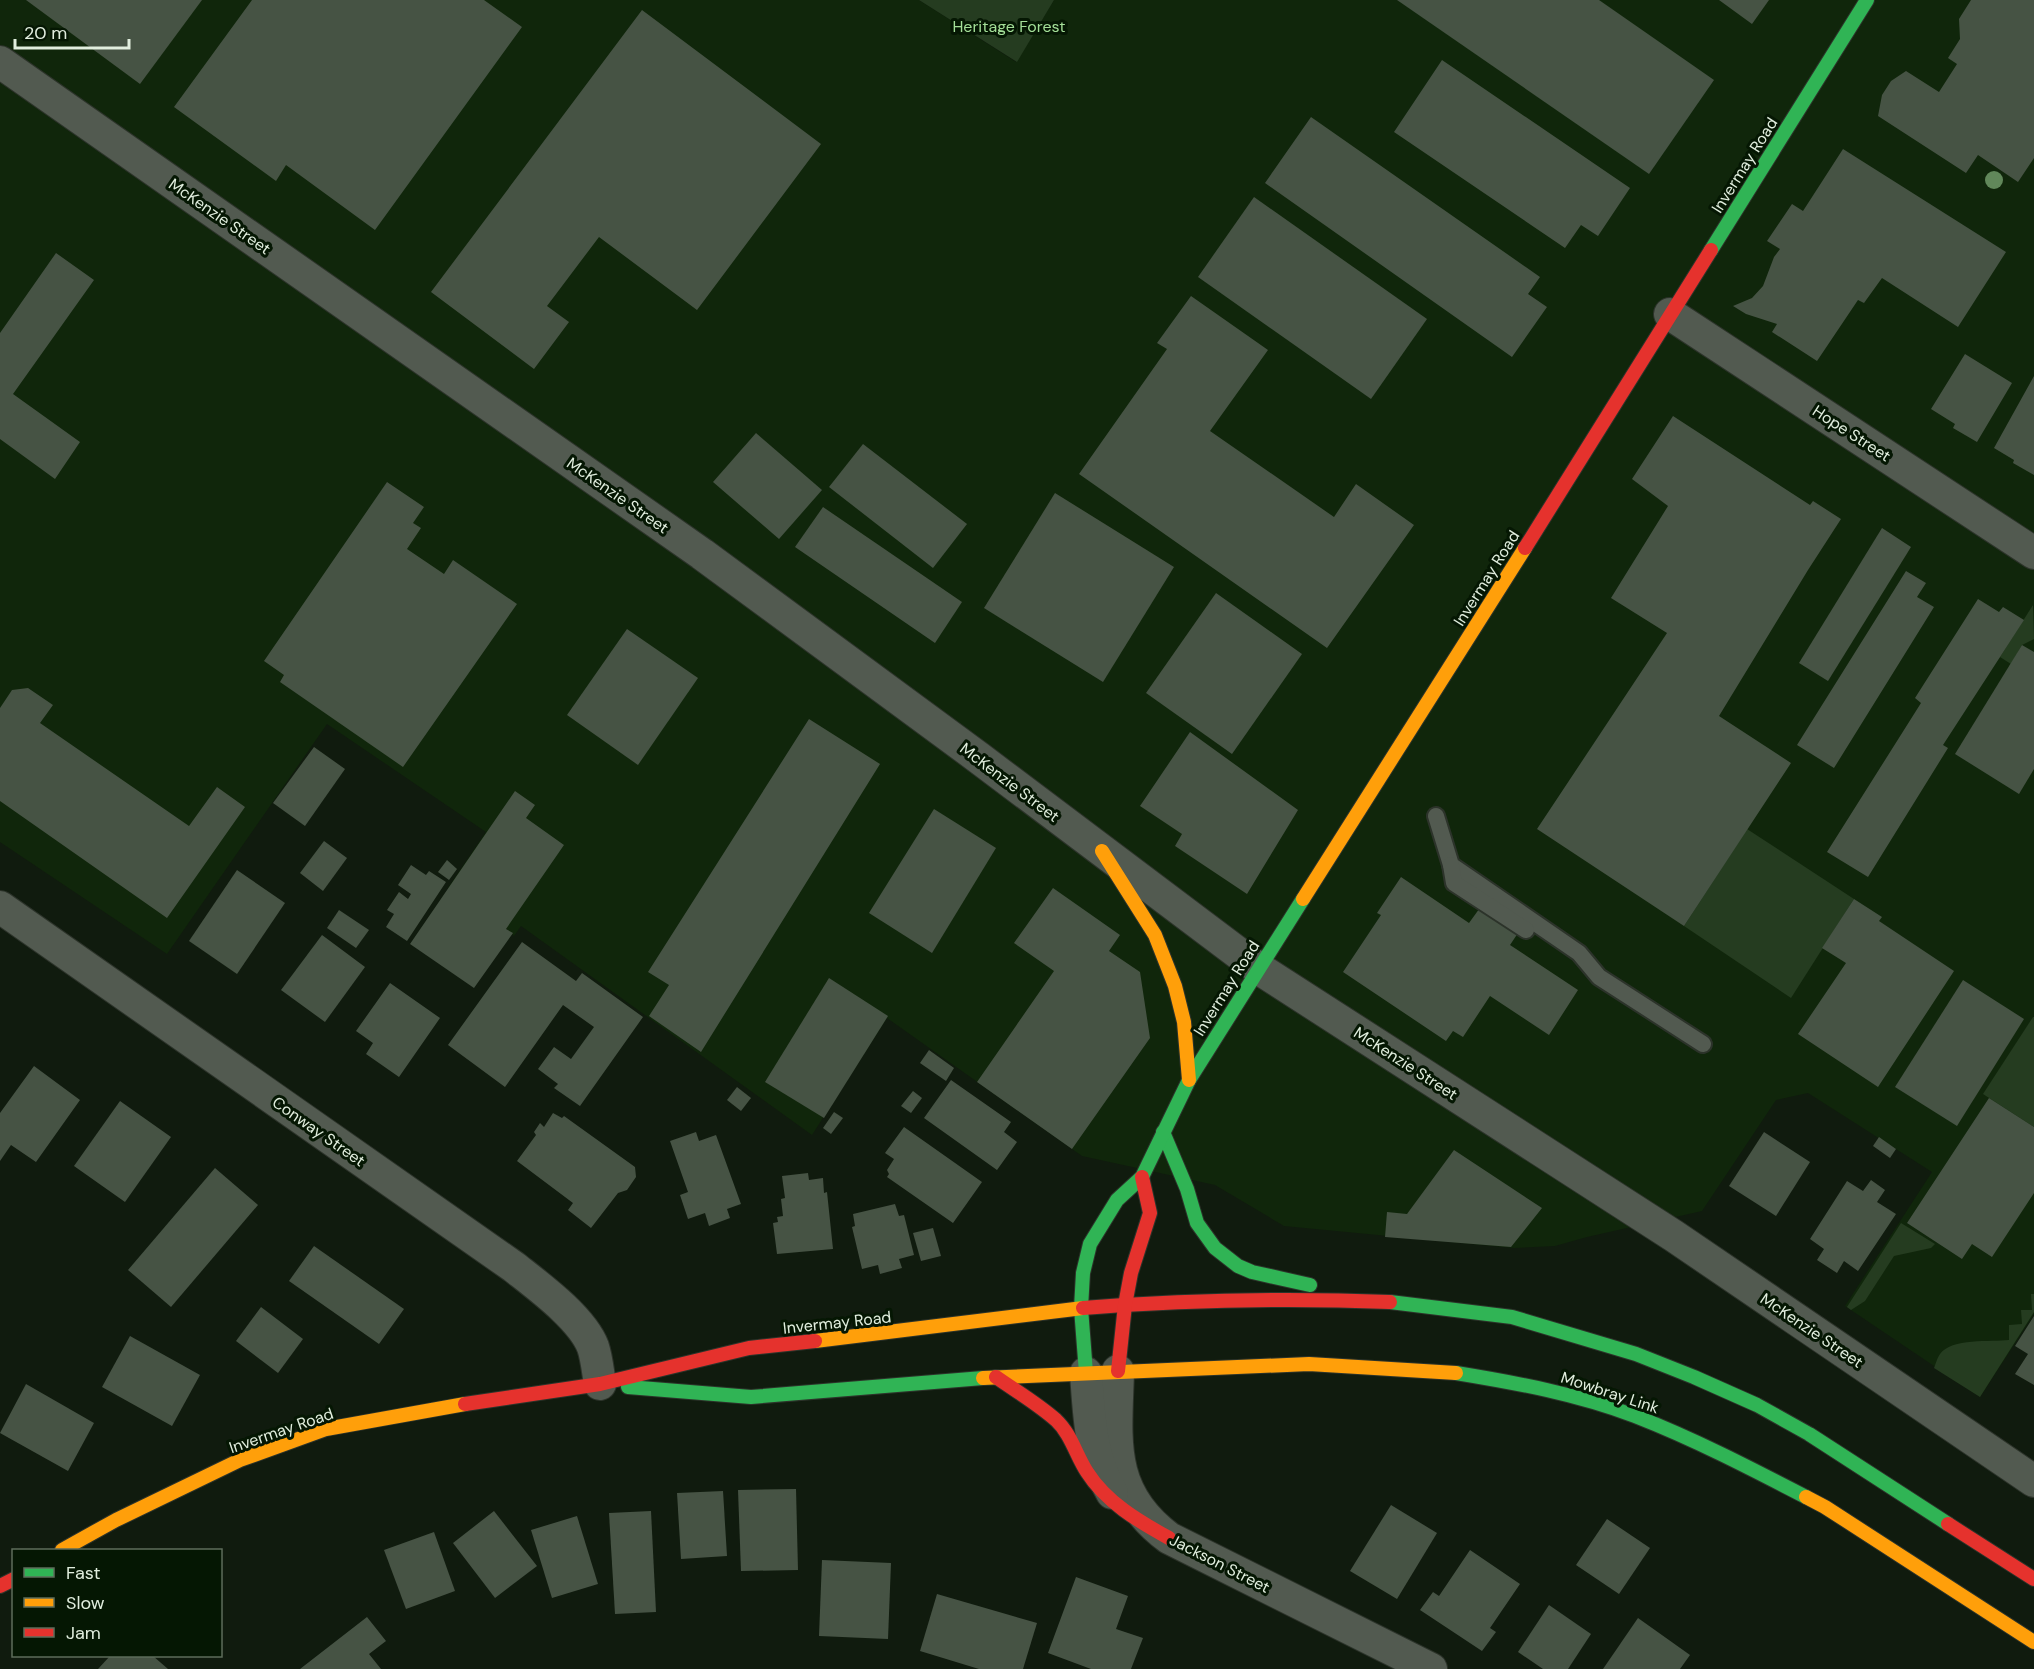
<svg xmlns="http://www.w3.org/2000/svg" width="2034" height="1669" viewBox="0 0 2034 1669" font-family="'DM Sans',sans-serif">
<rect width="100%" height="100%" fill="#101b0e"/>
<polygon fill="#10260b" points="0,0 919,0 1016,62 1054,0 2034,0 2034,1314 1980,1397 1845,1306 1932,1172 1808,1093 1776,1100 1702,1211 1587,1237 1555,1246 1514,1248 1284,1226 1215,1185 1082,1156 887,1018 812,1135 521,926 514,936 506,928 448,888 486,832 327,724 167,954 0,842"/>
<g fill="#253c20">
<polygon points="919,0 1054,0 1017,62"/>
<polygon points="2033,605 2034,639 2022,645 2011,664 2000,657"/>
<polygon points="1747,829 1854,899 1791,998 1684,926"/>
<polygon points="2033,1017 2034,1017 2034,1127 1983,1094"/>
<polygon points="1901,1223 1935,1244 1931,1248 1894,1256 1865,1301 1851,1310 1847,1307"/>
<path d="M2031,1294H2034V1312L1980,1397L1934,1368C1936,1363 1937,1358 1940,1354C1951,1338 1991,1342 2009,1340V1325L2022,1324L2021,1310H2032Z"/>
</g>
<g fill="#465344">
<polygon points="26,0 202,0 140,84"/>
<polygon points="252,0 484,0 522,27 375,230 286,165 276,181 174,107"/>
<polygon points="1397,0 1599,0 1714,80 1649,174"/>
<polygon points="1719,0 1769,0 1752,24"/>
<polygon points="1971,0 2034,0 2034,158 2018,182 1978,155 1966,173 1878,116 1882,95 1891,81 1906,71 1939,92 1957,64 1948,58 1960,39 1959,19"/>
<polygon points="642,10 821,144 697,310 599,237 547,306 569,322 534,369 431,292"/>
<polygon points="1442,60 1630,188 1598,236 1581,225 1565,248 1394,132"/>
<polygon points="1311,117 1540,277 1528,294 1547,307 1512,357 1265,183"/>
<polygon points="1843,149 2006,252 1958,327 1882,278 1864,303 1858,300 1817,361 1772,332 1777,324 1746,314 1733,306 1752,298 1763,286 1774,257 1780,249 1767,241 1792,204 1803,211"/>
<polygon points="1254,197 1427,319 1371,399 1198,277"/>
<polygon points="56,253 94,280 13,394 80,442 55,479 0,439 0,333"/>
<polygon points="1191,296 1268,350 1210,431 1334,517 1356,484 1414,525 1327,648 1079,474 1167,349 1157,343"/>
<polygon points="1965,354 2012,383 1977,442 1953,428 1955,424 1931,409"/>
<polygon points="2034,376 2034,475 2013,463 2014,460 1994,448"/>
<polygon points="1673,416 1810,505 1813,501 1841,519 1808,570 1719,716 1791,763 1684,926 1537,829 1667,633 1611,598 1668,506 1632,479"/>
<polygon points="756,433 822,490 779,539 713,482"/>
<polygon points="863,444 967,524 933,568 829,487"/>
<polygon points="387,482 424,507 413,523 421,528 407,549 444,574 453,560 517,604 403,767 280,682 284,675 264,661"/>
<polygon points="1055,493 1174,567 1103,682 984,608"/>
<polygon points="823,507 962,602 935,643 795,547"/>
<polygon points="1882,528 1911,547 1828,681 1799,663"/>
<polygon points="1906,571 1926,583 1917,597 1934,607 1834,768 1797,745"/>
<polygon points="1216,593 1302,654 1232,754 1146,693"/>
<polygon points="1978,599 1999,612 2003,607 2024,620 1943,745 1948,748 1868,877 1827,852 1921,703 1915,698"/>
<polygon points="627,629 698,678 638,765 567,715"/>
<polygon points="2022,645 2034,652 2034,769 2019,794 1955,754"/>
<polygon points="28,688 53,705 40,723 189,826 217,787 245,807 167,918 0,801 0,708 12,690"/>
<polygon points="809,719 880,764 701,1052 649,1016 669,985 648,972"/>
<polygon points="1190,732 1298,810 1247,894 1175,846 1182,834 1140,806"/>
<polygon points="314,747 345,769 305,826 273,803"/>
<polygon points="515,791 535,805 526,818 564,845 506,929 513,933 474,988 410,944"/>
<polygon points="934,809 996,848 932,953 869,913"/>
<polygon points="324,841 347,858 323,891 300,873"/>
<polygon points="447,860 457,869 449,880 438,872"/>
<polygon points="411,865 426,875 429,871 446,882 407,941 386,927 394,914 387,910 399,892 408,899 411,894 398,885"/>
<polygon points="237,870 285,903 237,974 189,941"/>
<polygon points="1401,877 1469,923 1495,887 1532,912 1510,945 1578,990 1549,1035 1490,996 1463,1037 1453,1031 1446,1041 1343,972 1381,915 1377,913"/>
<polygon points="1053,888 1120,935 1109,951 1140,972 1150,1038 1072,1149 977,1082 1054,971 1014,943"/>
<polygon points="1854,899 1882,917 1879,921 1954,971 1878,1087 1798,1034 1846,963 1822,948"/>
<polygon points="339,910 369,930 356,948 327,928"/>
<polygon points="322,935 365,967 325,1022 281,990"/>
<polygon points="522,942 576,981 582,973 643,1017 580,1106 554,1088 558,1084 538,1069 554,1047 571,1059 594,1027 563,1005 505,1087 448,1045"/>
<polygon points="829,978 888,1016 824,1118 765,1082"/>
<polygon points="1963,980 2024,1019 1957,1126 1895,1087"/>
<polygon points="390,983 440,1018 399,1077 366,1054 373,1043 356,1031"/>
<polygon points="929,1050 954,1068 946,1081 920,1063"/>
<polygon points="34,1066 80,1100 36,1162 11,1145 0,1161 0,1113"/>
<polygon points="951,1080 1011,1122 1004,1132 1017,1142 997,1170 924,1118"/>
<polygon points="737,1087 751,1098 741,1111 727,1100"/>
<polygon points="913,1091 922,1098 911,1113 901,1106"/>
<polygon points="1989,1098 2034,1127 2034,1193 1992,1257 1972,1244 1962,1259 1907,1223"/>
<polygon points="120,1101 171,1137 125,1202 74,1166"/>
<polygon points="834,1112 843,1118 831,1134 823,1128"/>
<polygon points="553,1113 562,1118 564,1116 635,1167 636,1177 627,1190 618,1193 591,1228 568,1210 573,1203 517,1161 536,1135 534,1132 540,1123 544,1127"/>
<polygon points="904,1127 982,1182 953,1223 887,1177 889,1174 887,1170 894,1159 885,1153"/>
<polygon points="696,1132 699,1141 716,1135 741,1204 727,1209 730,1218 709,1226 705,1213 688,1219 680,1195 688,1192 670,1141"/>
<polygon points="1764,1132 1810,1162 1776,1216 1729,1186"/>
<polygon points="1879,1137 1896,1149 1890,1158 1873,1146"/>
<polygon points="1454,1150 1542,1208 1511,1247 1385,1237 1387,1212 1407,1214"/>
<polygon points="215,1168 258,1205 171,1307 128,1270"/>
<polygon points="808,1173 809,1180 823,1178 824,1193 827,1192 833,1249 777,1254 773,1223 778,1222 777,1217 783,1216 781,1199 785,1198 782,1176"/>
<polygon points="1871,1180 1885,1190 1877,1202 1896,1214 1858,1271 1844,1261 1837,1273 1817,1260 1824,1249 1810,1239 1847,1181 1863,1191"/>
<polygon points="895,1204 899,1216 904,1215 914,1255 899,1259 902,1268 880,1274 878,1265 862,1269 852,1227 855,1226 853,1214"/>
<polygon points="933,1228 941,1256 921,1261 913,1233"/>
<polygon points="314,1246 404,1309 379,1344 289,1281"/>
<polygon points="261,1307 303,1339 278,1373 236,1341"/>
<polygon points="2034,1316 2034,1385 2015,1374 2028,1354 2015,1346"/>
<polygon points="130,1336 200,1375 172,1426 102,1387"/>
<polygon points="26,1384 94,1423 68,1471 0,1433"/>
<polygon points="796,1489 798,1570 741,1571 738,1490"/>
<polygon points="723,1491 727,1556 681,1559 677,1493"/>
<polygon points="1391,1505 1437,1533 1397,1599 1350,1571"/>
<polygon points="494,1511 537,1566 495,1598 453,1543"/>
<polygon points="651,1511 656,1612 615,1614 609,1513"/>
<polygon points="577,1516 598,1584 552,1598 531,1530"/>
<polygon points="1607,1519 1650,1548 1619,1594 1576,1565"/>
<polygon points="434,1532 455,1591 406,1609 384,1550"/>
<polygon points="1470,1550 1520,1584 1490,1628 1496,1632 1482,1651 1420,1610 1433,1592 1439,1596"/>
<polygon points="822,1560 891,1563 888,1639 819,1636"/>
<polygon points="1076,1577 1128,1596 1116,1629 1143,1638 1131,1669 1091,1669 1048,1653"/>
<polygon points="937,1594 1037,1623 1023,1669 979,1669 920,1651"/>
<polygon points="1549,1605 1591,1634 1568,1669 1543,1669 1518,1652"/>
<polygon points="367,1617 386,1641 369,1654 381,1669 300,1669"/>
<polygon points="1638,1618 1690,1655 1680,1669 1603,1669"/>
<polygon points="110,1656 153,1656 168,1669 98,1669"/>
</g>
<g fill="none" stroke-linecap="round" stroke-linejoin="round">
<g stroke="#2c332a" stroke-width="20">
<g id="lane">
<polyline points="1436,816 1451,865 1579,953 1599,977 1703,1044"/>
<polyline points="1451,865 1454,883 1526,930"/>
</g>
</g>
<g stroke="#2c332a" stroke-width="34">
<g id="street">
<polyline points="0,62 702,554 979,758 1258,968 1674,1236 2034,1481"/>
<polyline points="1670,314 2034,553"/>
<path d="M0,907L514,1267C538,1286 582,1318 593,1347C597,1359 598,1373 600,1384"/>
<path d="M1118,1371C1116,1440 1107,1492 1169,1538L1431,1669"/>
<path d="M1086,1373C1089,1414 1090,1457 1112,1493"/>
</g>
</g>
<g stroke="#2c332a" stroke-width="16">
<g id="fast">
<polyline points="1711,250 1867,0"/>
<polyline points="1163,1132 1187,1189 1197,1223 1215,1248 1238,1266 1252,1272 1310,1285"/>
<polyline points="1390,1302 1512,1317 1636,1354 1694,1377 1757,1405 1809,1434 1948,1524"/>
<polyline points="1086,1373 1081,1308 1083,1273 1090,1244 1117,1200 1142,1177 1189,1080 1303,899"/>
<path d="M1456,1373C1517,1383 1577,1394 1635,1416C1694,1439 1750,1468 1806,1497"/>
<polyline points="628,1387 751,1397 983,1378"/>
</g>
</g>
<g stroke="#2c332a" stroke-width="16">
<g id="slow">
<polyline points="1102,851 1155,935 1175,986 1184,1022 1189,1080"/>
<polyline points="1303,899 1525,548"/>
<polyline points="815,1341 1083,1308"/>
<polyline points="983,1378 1309,1364 1456,1373"/>
<polyline points="1806,1497 1825,1507 2034,1642"/>
<polyline points="62,1550 116,1520 240,1460 326,1429 465,1404"/>
</g>
</g>
<g stroke="#2c332a" stroke-width="16">
<g id="jam">
<polyline points="1525,548 1711,250"/>
<path d="M1083,1308C1185,1300 1287,1298 1390,1302"/>
<polyline points="1118,1371 1125,1305 1131,1273 1150,1213 1142,1177"/>
<path d="M996,1377C1016,1391 1038,1404 1056,1420C1071,1434 1076,1455 1087,1472C1106,1502 1138,1521 1169,1538"/>
<polyline points="465,1404 600,1384 749,1348 815,1341"/>
<polyline points="1948,1524 2034,1579"/>
<polyline points="0,1586 14,1579"/>
</g>
</g>
<use href="#lane" stroke="#525a50" stroke-width="16"/>
<use href="#street" stroke="#525a50" stroke-width="32"/>
<use href="#fast" stroke="#30b455" stroke-width="14"/>
<use href="#slow" stroke="#ff9f0a" stroke-width="14"/>
<use href="#jam" stroke="#e5322d" stroke-width="14"/>
</g>
<circle fill="#61875a" cx="1994" cy="180" r="9"/>
<g text-anchor="middle" stroke-width="6" stroke-linejoin="round" paint-order="stroke">
<g font-size="16" fill="#a4df98" stroke="#051703">
<text x="1009" y="32">Heritage Forest</text>
</g>
<g font-size="16" fill="#e1eede" stroke="#051703">
<text transform="translate(1744 165) rotate(-58)" y="6">Invermay Road</text>
<text transform="translate(220 216) rotate(35)" y="6">McKenzie Street</text>
<text transform="translate(1852 433) rotate(33)" y="6">Hope Street</text>
<text transform="translate(618 495) rotate(35)" y="6">McKenzie Street</text>
<text transform="translate(1486 578) rotate(-58)" y="6">Invermay Road</text>
<text transform="translate(1010 782) rotate(37)" y="6">McKenzie Street</text>
<text transform="translate(1226 988) rotate(-58)" y="6">Invermay Road</text>
<text transform="translate(1406 1063) rotate(33)" y="6">McKenzie Street</text>
<text transform="translate(319 1131) rotate(35)" y="6">Conway Street</text>
<text transform="translate(837 1322) rotate(-6)" y="6">Invermay Road</text>
<text transform="translate(1812 1330) rotate(34)" y="6">McKenzie Street</text>
<text transform="translate(1610 1392) rotate(18)" y="6">Mowbray Link</text>
<text transform="translate(281 1430) rotate(-19)" y="6">Invermay Road</text>
<text transform="translate(1220 1563) rotate(27)" y="6">Jackson Street</text>
</g>
</g>
<rect x="12" y="1549" width="210" height="108" fill="#051703" stroke="#5d6d5b" stroke-width="1.5"/>
<rect x="24" y="1568" width="30" height="9" fill="#30b455" stroke="#5d6d5b" stroke-width="1.5"/>
<text x="66" y="1579" font-size="18" fill="#e1eede">Fast</text>
<rect x="24" y="1598" width="30" height="9" fill="#ff9f0a" stroke="#5d6d5b" stroke-width="1.5"/>
<text x="66" y="1609" font-size="18" fill="#e1eede">Slow</text>
<rect x="24" y="1628" width="30" height="9" fill="#e5322d" stroke="#5d6d5b" stroke-width="1.5"/>
<text x="66" y="1639" font-size="18" fill="#e1eede">Jam</text>
<path d="M15 39v9h114v-9" fill="none" stroke="#e1eede" stroke-width="3"/>
<text x="24" y="39" font-size="18" fill="#e1eede" stroke="#051703" stroke-width="4.5" paint-order="stroke">20 m</text>
</svg>
